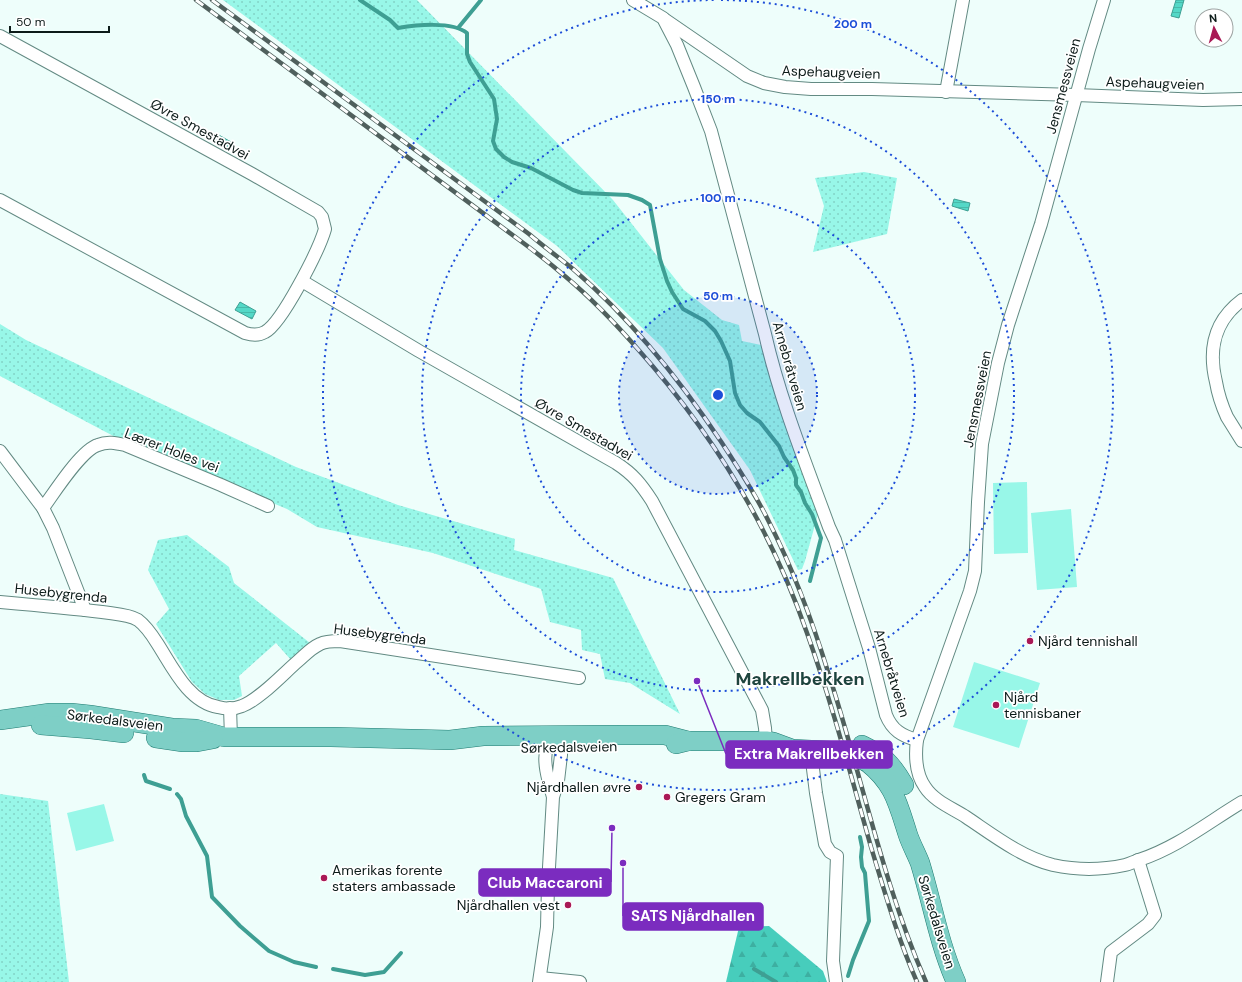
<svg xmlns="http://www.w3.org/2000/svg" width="1242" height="982" viewBox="0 0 1242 982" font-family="'DM Sans',sans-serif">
<defs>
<pattern id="grass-dots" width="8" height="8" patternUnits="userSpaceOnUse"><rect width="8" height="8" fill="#98f7e8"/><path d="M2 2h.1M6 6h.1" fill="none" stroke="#82d3c6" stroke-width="1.8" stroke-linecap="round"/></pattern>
<pattern id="forest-firs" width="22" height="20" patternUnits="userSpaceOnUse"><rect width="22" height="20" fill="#47cdbc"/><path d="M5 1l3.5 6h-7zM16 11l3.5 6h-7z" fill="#3dafa1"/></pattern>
<pattern id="water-rules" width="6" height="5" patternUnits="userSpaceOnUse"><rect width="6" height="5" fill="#54d8c7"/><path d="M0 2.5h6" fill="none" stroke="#48b9aa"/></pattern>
</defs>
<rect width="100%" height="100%" fill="#eefefb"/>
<g fill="url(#grass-dots)">
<polygon points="223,0 417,0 613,200 684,290 722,320 739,325 742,341 761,345 818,514 805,561 802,569 798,570 750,470 663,348 557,246"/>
<polygon points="864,172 897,178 887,234 813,252 824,206 815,178"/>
<polygon points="0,324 26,340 296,467 398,505 515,539 514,550 613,578 680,714 630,683 605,679 600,654 582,650 581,630 550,622 541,589 433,553 317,527 287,509 119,439 0,376"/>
<polygon points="187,535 229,567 234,583 310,643 291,660 276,643 239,676 242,696 234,700 219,700 205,694 192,682 156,624 169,609 148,570 158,540"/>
<polygon points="0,794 48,801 69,982 0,982"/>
</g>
<polygon fill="url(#forest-firs)" points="769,926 823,971 827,982 726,982 739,927"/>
<g fill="#98f7e8">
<polygon points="1027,482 1028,553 994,554 993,483"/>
<polygon points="1071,509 1077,587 1037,590 1031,513"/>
<polygon points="974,662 1040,683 1019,748 953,727"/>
<polygon points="104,804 114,841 76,851 67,813"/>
</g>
<g fill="url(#water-rules)" stroke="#3e9f93">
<polygon points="1176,0 1184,0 1179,18 1171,16"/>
<polygon points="217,134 231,142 227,147 213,140"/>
<polygon points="954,199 970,203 968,211 952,206"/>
<polygon points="240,302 256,311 252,319 235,310"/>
</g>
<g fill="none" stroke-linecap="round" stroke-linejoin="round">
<g stroke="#3e9f93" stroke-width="4">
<path d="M360,0L390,20L398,28C416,25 452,21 467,33V54L470,62L494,99L497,119L493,141L496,149L504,157L512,162L531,168L573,190L582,193L628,195L642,200L650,205L660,259L667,281L672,292L683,309L705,321L715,331L721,341L730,361L735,393L740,405L747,413L760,422L779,446L784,457L793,470L796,478V485L801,492L805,503L812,514L821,538L810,581"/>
<polyline points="458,28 481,0"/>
<polyline points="144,775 146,781 170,789"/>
<polyline points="177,794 181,799 186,816 207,856 212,897 240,926 269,951 294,962 316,967"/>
<polyline points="333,969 365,975 384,972 401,953"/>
<polyline points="754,969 776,982"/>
<polyline points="848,976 853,960 869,921 865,873 862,867 861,857 862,847 860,837"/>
</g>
<g stroke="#638a83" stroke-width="14">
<g id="minor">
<path d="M633,0L663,18L677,45L694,87L711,131L765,334C780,400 806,464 829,527L835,540L869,648L886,715C892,730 902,736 917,740"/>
<path d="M1104,0L1089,49L1041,224L1008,325L998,363L982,444L978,502L975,571L970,591L917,740C915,756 915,773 925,787C934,801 952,808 966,817C993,835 1021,857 1053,865C1076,870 1102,870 1125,865C1130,864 1135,861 1139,860C1178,847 1207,823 1242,802"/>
<polyline points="664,19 747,76 764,83 785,87 811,89 872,89 1076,95 1203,100 1242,99"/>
<path d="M0,36L252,174L318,212L322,217L325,229C319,250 282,323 265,332C258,336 252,335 245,333L0,200"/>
<polyline points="946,92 963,0"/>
<path d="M302,281L419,351L616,463C633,474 641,484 652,501L762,710L765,728L766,741"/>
<path d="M1242,300C1214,321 1208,349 1216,382C1218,394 1222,406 1227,417C1232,425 1237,433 1242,441"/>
<polyline points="0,451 43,508 53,528 85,610"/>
<path d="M43,508C54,493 81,450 98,445C107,441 116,443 125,445L221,485L268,506"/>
<path d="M0,602C34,605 68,608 102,612C114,614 128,614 138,620C146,626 152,635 157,643C172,666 188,702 218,707C225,709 235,709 242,706C259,700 284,673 298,661C305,655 311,648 320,644C326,641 333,641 340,641L579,678"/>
<polyline points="230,708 231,737"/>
<polyline points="812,761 816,793 825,844 830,852 837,856 833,961 836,982"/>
<polyline points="540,978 580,982"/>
<path d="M539,982L547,927L548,885L553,797L558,781L561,755V747L558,741L554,736C551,739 549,742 547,747C542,761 549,783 553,797"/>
<polyline points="1107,982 1111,952 1148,924 1155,915 1138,860"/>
</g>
</g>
<g stroke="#1e7b71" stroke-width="20">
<g id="primary">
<polyline points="0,720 50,713 71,713 90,715 172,728 196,729 224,737 331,737 450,740 483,736 622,735 665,735 688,741"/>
<polyline points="41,725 91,729 124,733"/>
<polyline points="156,738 183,742 197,742 213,739"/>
<polyline points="676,744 688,741 766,741 773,742 792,749 831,751"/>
<path d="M862,745C883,755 892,764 904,785"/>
<path d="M867,762C894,783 898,804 908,835C911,844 916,853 920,863C932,902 939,944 956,982"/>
</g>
</g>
<use href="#minor" stroke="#fff" stroke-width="12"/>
<use href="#primary" stroke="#7ecfc6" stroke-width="19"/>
<g stroke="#50605d" stroke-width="4.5">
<g id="rail">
<path d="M196,0L522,242C537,253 552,265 566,277C591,298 614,322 636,347C711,431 770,526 807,633C832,703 851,776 871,847C885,893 898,939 917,982"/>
<path d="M212,0L529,234C543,246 558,257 573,269C631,319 680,380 722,443C739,469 756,495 769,522C794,571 813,623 829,675C862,777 883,884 926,982"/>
</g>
</g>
<use href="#rail" stroke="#fff" stroke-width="3" stroke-dasharray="9" stroke-linecap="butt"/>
<g stroke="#1e7b71" stroke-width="20" stroke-linecap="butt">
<polyline id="primary-bridge" points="831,751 853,756 867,762"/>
</g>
<use href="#primary-bridge" stroke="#7ecfc6" stroke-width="19"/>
</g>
<circle cx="718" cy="395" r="99" fill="#1d4ed8" fill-opacity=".12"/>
<g fill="none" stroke="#1d4ed8" stroke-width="2" stroke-dasharray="2 4">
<circle cx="718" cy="395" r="99"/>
<circle cx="718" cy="395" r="197"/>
<circle cx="718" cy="395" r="296"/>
<path d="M721 0A395 395 0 1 1 715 0"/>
</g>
<g fill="#a91955" stroke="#fff" stroke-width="1.5">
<circle cx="1030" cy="641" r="4"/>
<circle cx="996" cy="705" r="4"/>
<circle cx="639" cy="787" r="4"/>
<circle cx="667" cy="797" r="4"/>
<circle cx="324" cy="878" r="4"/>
<circle cx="568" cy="905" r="4"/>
</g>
<g text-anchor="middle" stroke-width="3.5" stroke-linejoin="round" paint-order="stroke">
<g font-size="14" fill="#0c1b19" stroke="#fff">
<text transform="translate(831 72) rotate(2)" y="5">Aspehaugveien</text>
<text transform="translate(1155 83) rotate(2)" y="5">Aspehaugveien</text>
<text transform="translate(1063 86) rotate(-75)" y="5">Jensmessveien</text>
<text transform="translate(200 129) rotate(29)" y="5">Øvre Smestadvei</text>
<text transform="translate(790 366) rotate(74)" y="5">Arnebråtveien</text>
<text transform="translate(977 399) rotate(-79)" y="5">Jensmessveien</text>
<text transform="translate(584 429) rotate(30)" y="5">Øvre Smestadvei</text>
<text transform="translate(172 450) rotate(21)" y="5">Lærer Holes vei</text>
<text transform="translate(61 593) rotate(6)" y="5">Husebygrenda</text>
<text transform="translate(380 634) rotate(7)" y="5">Husebygrenda</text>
<text transform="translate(892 673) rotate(73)" y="5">Arnebråtveien</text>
<text transform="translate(115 720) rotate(7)" y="5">Sørkedalsveien</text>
<text transform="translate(569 747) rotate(-1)" y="5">Sørkedalsveien</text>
<text transform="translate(937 922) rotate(73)" y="5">Sørkedalsveien</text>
</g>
<g font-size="14" fill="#0c1b19" stroke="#fff" text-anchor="start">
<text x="1038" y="646">Njård tennishall</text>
<text x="1004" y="702">Njård<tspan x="1004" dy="16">tennisbaner</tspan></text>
<text x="631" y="792" text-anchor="end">Njårdhallen øvre</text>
<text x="675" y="802">Gregers Gram</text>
<text x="332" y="875">Amerikas forente<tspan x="332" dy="16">staters ambassade</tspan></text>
<text x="560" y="910" text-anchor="end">Njårdhallen vest</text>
</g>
<g font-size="18" font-weight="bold" fill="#1e443e" stroke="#fff">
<text x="800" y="685">Makrellbekken</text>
</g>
</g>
<circle cx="718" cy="395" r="6" fill="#1d4ed8" stroke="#fff" stroke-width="2"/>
<g font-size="12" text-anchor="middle" font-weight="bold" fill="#1d4ed8" stroke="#fff" stroke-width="3.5" stroke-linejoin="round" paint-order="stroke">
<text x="853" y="28">200 m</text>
<text x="718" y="103">150 m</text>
<text x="718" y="202">100 m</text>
<text x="718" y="300">50 m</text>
</g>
<path fill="none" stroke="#7b2cbf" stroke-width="1.5" d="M697 681L726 754M612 828L611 882M623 863L623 916"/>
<g fill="#7b2cbf" stroke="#fff" stroke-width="1.5">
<circle cx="697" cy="681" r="4"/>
<circle cx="612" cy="828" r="4"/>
<circle cx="623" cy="863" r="4"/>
</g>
<g fill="#7b2cbf" stroke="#7b2cbf" stroke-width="1.5">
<rect x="726" y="741" width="166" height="27" rx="4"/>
<rect x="479" y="869" width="132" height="27" rx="4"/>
<rect x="623" y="903" width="140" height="27" rx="4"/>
</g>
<g font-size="15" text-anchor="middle" font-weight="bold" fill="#fff">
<text x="809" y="759">Extra Makrellbekken</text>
<text x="545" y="888">Club Maccaroni</text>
<text x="693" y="921">SATS Njårdhallen</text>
</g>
<g transform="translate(1214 28) rotate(354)"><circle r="19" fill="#ffffff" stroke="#9ea4a3"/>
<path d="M0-3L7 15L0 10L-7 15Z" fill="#a91955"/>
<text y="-6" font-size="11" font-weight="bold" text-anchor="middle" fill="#0c1b19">N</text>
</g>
<path d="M10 26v6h99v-6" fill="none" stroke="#0c1b19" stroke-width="2"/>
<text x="16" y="26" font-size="12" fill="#0c1b19" stroke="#ffffff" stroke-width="3" paint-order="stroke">50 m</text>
</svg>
